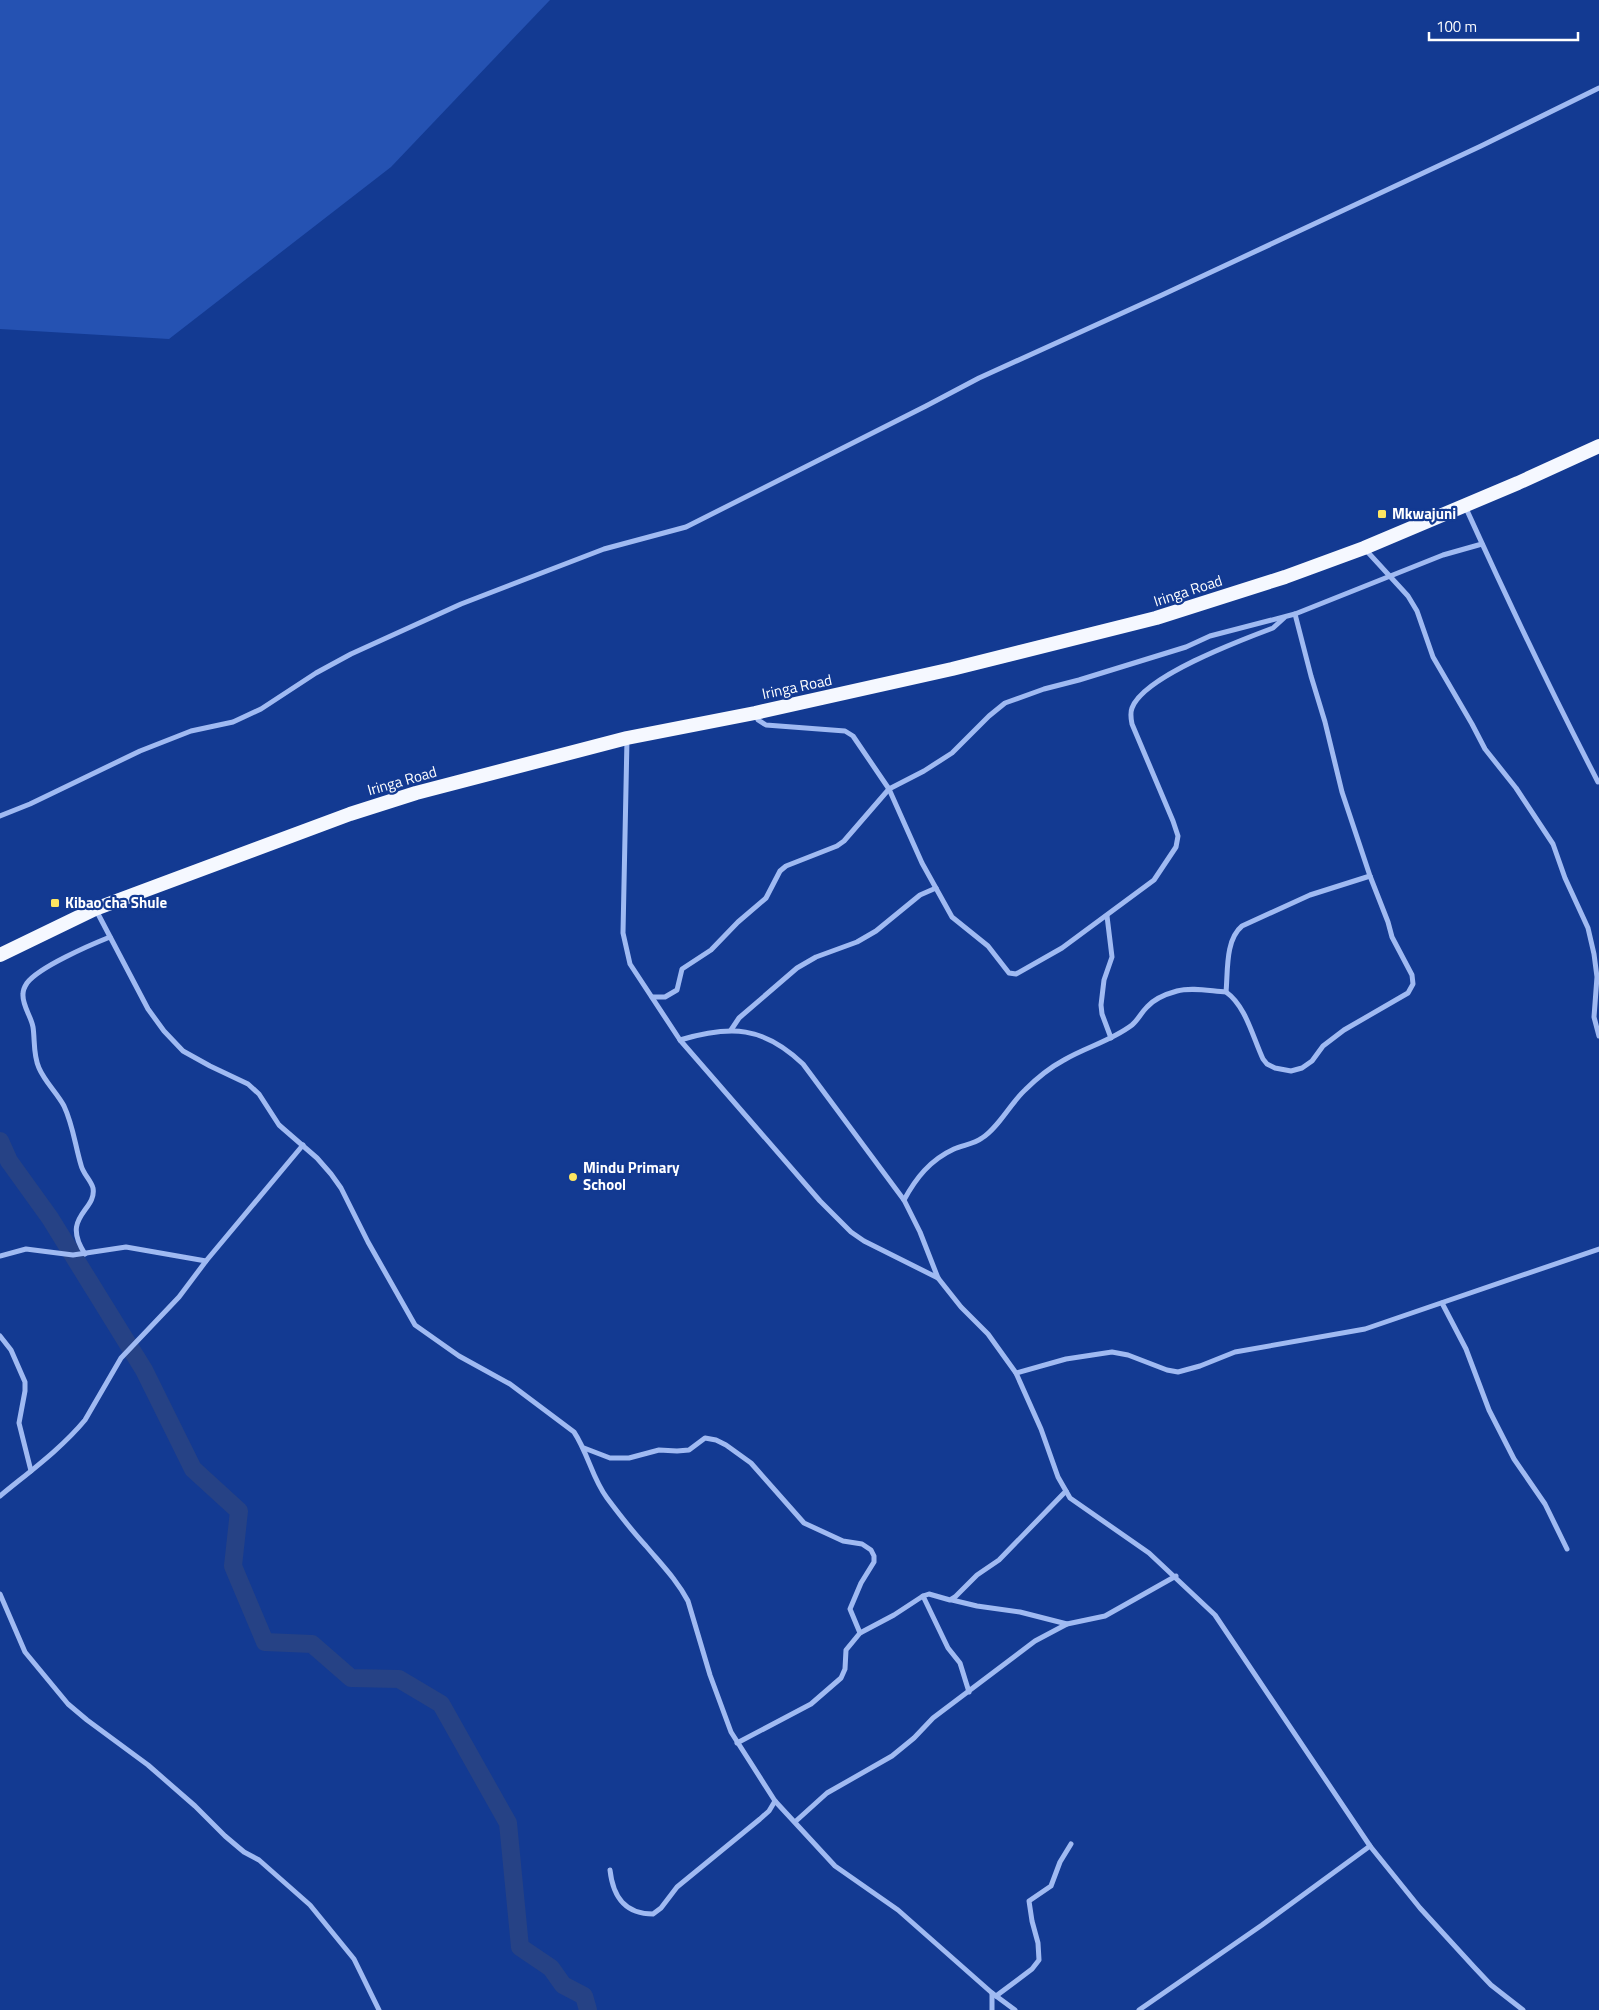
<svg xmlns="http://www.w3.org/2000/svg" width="1599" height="2010" viewBox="0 0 1599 2010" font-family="'Titillium Web',sans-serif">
<rect width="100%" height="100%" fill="#133a92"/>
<polygon fill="#2552b2" points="0,0 550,0 391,167 169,339 0,329"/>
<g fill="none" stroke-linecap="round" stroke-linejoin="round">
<polyline stroke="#264285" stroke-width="18" points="0,1141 9,1161 50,1218 144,1370 193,1469 239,1511 233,1566 265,1642 312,1644 351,1678 399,1679 441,1704 508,1823 520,1947 551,1968 563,1985 584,1996 588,2010"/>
<g stroke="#a0baf2" stroke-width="5">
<path d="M1465,506C1507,599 1551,691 1598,782"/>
<polyline points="1364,548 1408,596 1417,611 1433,657 1472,724 1485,749 1516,788 1553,844 1565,878 1588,928 1594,954 1597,977 1594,1017 1599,1036"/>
<path d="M756,714L758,720L766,725L845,731L853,736L889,789L922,863L952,917L988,946L1009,973L1016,974L1062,948L1154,880L1176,847L1178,836L1173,821L1132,724C1131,719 1130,713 1132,708C1144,676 1241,640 1273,628L1284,618"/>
<polyline points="627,739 623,933 630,964 680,1040 820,1201 851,1232 864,1241 938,1278"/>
<polyline points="0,816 30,804 140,751 191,731 233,722 261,709 316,673 351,654 461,604 604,549 686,527 926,406 979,378 1162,295 1481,146 1599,88"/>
<path d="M96,910L148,1009L164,1031L183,1051L210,1066L248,1084L259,1094L279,1125L317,1158L331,1174L341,1188L368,1242L415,1325L459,1356L510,1384L574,1432C588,1453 592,1478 607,1498C619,1514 632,1531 646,1546C661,1564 677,1580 688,1601L710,1675L731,1732L775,1801L835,1866L898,1910L992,1993L1015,2010"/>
<polyline points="1107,916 1112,957 1104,980 1101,1005 1102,1014 1111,1038"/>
<path d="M1226,992C1228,972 1225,940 1242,926L1310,895L1370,876"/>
<polyline points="652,997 665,997 677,990 682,969 711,950 738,922 766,898 780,871 786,866 837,846 844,841 889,789 924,771 952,753 989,716 1005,703 1044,689 1079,680 1186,647 1210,636 1295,614 1443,555 1482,544"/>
<polyline points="731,1030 739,1018 797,968 816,957 857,942 876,931 920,895 936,888"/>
<path d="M680,1040C731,1025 763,1026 803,1064L904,1200L920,1232L938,1278L961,1307L988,1334L1016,1373L1041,1429L1058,1477L1070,1498L1149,1553L1215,1615L1370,1846L1420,1908L1474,1967L1491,1985L1523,2010"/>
<path d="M904,1200C916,1178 930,1160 954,1149C963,1145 974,1144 982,1138C998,1128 1010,1104 1025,1090C1036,1079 1051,1067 1064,1060C1086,1047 1111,1041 1132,1025C1138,1020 1141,1013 1147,1007C1154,999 1166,994 1177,991C1192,987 1210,991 1226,992C1246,1006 1253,1038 1263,1059L1267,1064L1275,1068L1291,1071L1302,1068L1312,1061L1323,1046L1344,1030L1408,993L1413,984L1412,975L1392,937L1388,922L1370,876L1342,792L1325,722L1311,676L1295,614"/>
<path d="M85,1254C60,1216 97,1211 93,1188C91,1180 83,1174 81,1165C75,1145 73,1125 64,1106C57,1093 45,1082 39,1068C33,1055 35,1040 33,1027C31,1016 22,1005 23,994C23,990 25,986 27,983C39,967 90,945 110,937"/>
<polyline points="0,1256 26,1249 73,1255 126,1247 206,1261"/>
<polyline points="1442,1303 1466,1349 1489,1410 1514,1459 1545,1504 1567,1549"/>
<polyline points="0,1336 11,1350 25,1382 25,1391 19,1423 31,1471"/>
<polyline points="1016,1373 1066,1359 1112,1352 1128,1355 1167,1370 1178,1372 1200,1366 1235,1352 1365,1329 1599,1249"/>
<polyline points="584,1448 610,1458 629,1458 659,1450 677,1451 689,1450 705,1438 716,1440 726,1445 751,1463 804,1523 843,1541 862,1544 871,1550 874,1556 874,1562 861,1583 850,1609 860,1633"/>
<path d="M0,1496C29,1472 61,1449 85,1420L121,1358L179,1297L206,1261L303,1145"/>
<polyline points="0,1594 25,1652 68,1704 87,1720 148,1765 195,1806 225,1836 244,1852 259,1860 310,1905 354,1959 379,2010"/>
<polyline points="923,1596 948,1648 960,1663 969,1692"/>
<polyline points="952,1600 977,1606 1020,1612 1067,1624"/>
<polyline points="737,1743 811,1704 841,1678 845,1669 846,1650 860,1633 894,1615 923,1596 929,1594 950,1600 955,1597 977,1575 999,1560 1066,1491"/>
<polyline points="796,1821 827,1793 892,1756 914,1738 933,1718 1035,1641 1067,1624 1105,1616 1176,1576"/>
<path d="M610,1870C613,1897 625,1914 653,1914L661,1908L677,1887L760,1819L769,1811L775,1801"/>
<polyline points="992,1993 992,2010"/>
<polyline points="996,1996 1032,1969 1039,1960 1038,1943 1032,1921 1029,1901 1051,1886 1060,1862 1071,1844"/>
<polyline points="1139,2010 1262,1925 1370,1846"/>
</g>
<polyline stroke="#f5f8ff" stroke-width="14" points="0,955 95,909 350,814 416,793 627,738 755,713 952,669 1156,618 1285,577 1364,548 1518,483 1599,446"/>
</g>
<g fill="#ffe661" stroke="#133a92" stroke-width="2">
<rect x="1377" y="509" width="10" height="10" rx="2.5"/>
<rect x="50" y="898" width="10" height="10" rx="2.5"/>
<circle cx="573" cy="1177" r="5"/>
</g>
<g text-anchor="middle" stroke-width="4.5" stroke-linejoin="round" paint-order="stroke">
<g font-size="15" font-weight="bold" fill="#fff" stroke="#133a92" text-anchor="start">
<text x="1392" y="519">Mkwajuni</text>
<text x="65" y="908">Kibao cha Shule</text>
<text x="583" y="1173">Mindu Primary<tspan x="583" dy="17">School</tspan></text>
</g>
<g font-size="15" fill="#fff" stroke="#133a92">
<text transform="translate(1188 591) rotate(-18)" y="5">Iringa Road</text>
<text transform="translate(797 687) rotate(-12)" y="5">Iringa Road</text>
<text transform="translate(402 781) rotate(-16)" y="5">Iringa Road</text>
</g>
</g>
<path d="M1429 32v8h149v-8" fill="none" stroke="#ffffff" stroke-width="2.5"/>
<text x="1436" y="32" font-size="15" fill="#ffffff" stroke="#133a92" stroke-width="4" paint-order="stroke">100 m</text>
</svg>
